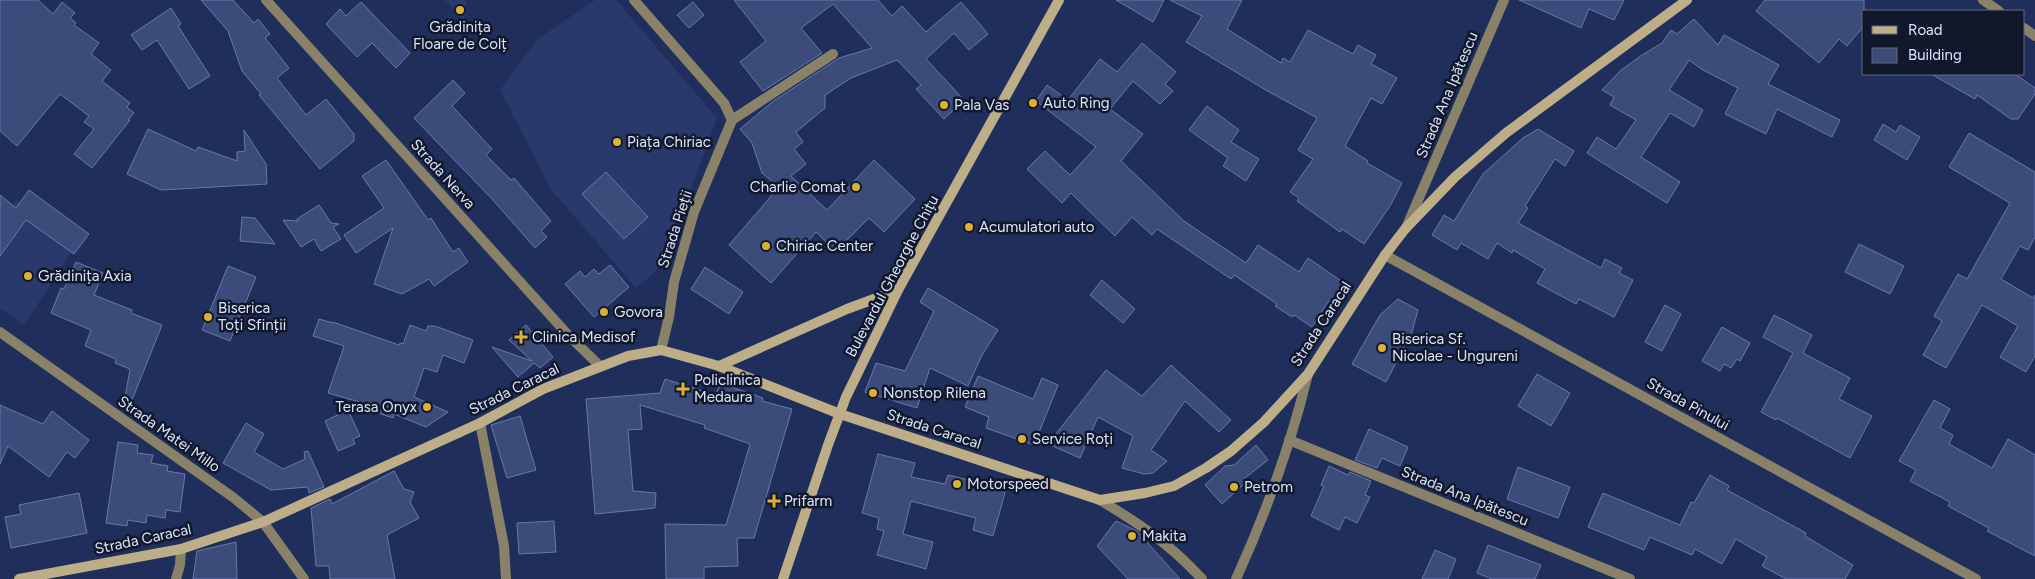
<svg xmlns="http://www.w3.org/2000/svg" width="2035" height="579" viewBox="0 0 2035 579" font-family="Figtree,sans-serif">
<rect width="100%" height="100%" fill="#202e5b"/>
<g fill="#2a396b">
<polygon points="445,0 467,0 464,21"/>
<polygon points="595,0 616,0 717,118 669,248 654,273 636,288 550,188 500,90 538,39"/>
<polygon points="16,200 77,244 24,325 0,308 0,223"/>
</g>
<g fill="#3b4b7a" stroke="#6779ac">
<polygon points="0,0 38,0 53,14 62,2 75,13 70,18 76,23 74,25 99,43 91,54 111,70 102,81 130,103 127,107 134,113 128,120 130,120 92,168 74,154 94,129 84,122 89,116 60,94 17,146 0,131"/>
<polygon points="201,0 233,0 254,23 258,19 270,34 265,38 289,68 277,78 306,115 326,99 354,134 354,141 320,169 259,95 261,94 242,71 228,31"/>
<polygon points="734,0 878,0 892,16 902,6 926,32 961,2 988,34 969,50 954,33 926,59 964,100 944,119 916,89 921,85 897,60 851,78 825,95 825,108 796,132 803,142 794,149 806,164 791,176 827,210 874,160 915,199 884,232 869,218 836,251 816,232 771,283 729,245 779,187 762,173 752,143 740,129 772,102 839,58 872,48 833,4 801,28 822,53 763,91 740,62 766,41"/>
<polygon points="1116,0 1164,0 1153,22"/>
<polygon points="1170,0 1242,0 1227,29 1281,63 1283,58 1290,62 1308,30 1353,54 1358,45 1376,55 1371,64 1397,78 1382,104 1371,98 1345,146 1368,161 1367,163 1402,183 1390,206 1364,244 1342,229 1340,232 1297,201 1299,198 1290,192 1313,159 1298,150 1317,118 1264,89 1186,42 1202,16"/>
<polygon points="1519,0 1624,0 1614,20 1589,9 1581,28"/>
<polygon points="1765,0 1864,0 1864,26 1847,46 1839,39 1819,63 1756,11"/>
<polygon points="361,2 410,53 396,68 372,43 357,57 326,24 340,9 346,16"/>
<polygon points="693,2 704,15 689,28 677,15"/>
<polygon points="171,8 181,24 178,26 210,76 189,89 157,40 142,50 131,35"/>
<polygon points="1694,19 1718,45 1724,35 1779,65 1768,84 1840,120 1832,137 1777,109 1766,134 1725,114 1738,88 1703,70 1689,60 1669,90 1703,110 1694,127 1670,113 1641,157 1680,182 1667,203 1587,153 1597,137 1616,149 1636,120 1610,105 1614,97 1602,90 1620,71 1642,55 1662,43 1671,30 1677,34"/>
<polygon points="1142,43 1176,72 1165,84 1173,91 1160,104 1133,81 1110,109 1143,134 1121,161 1184,221 1246,263 1258,245 1299,272 1308,258 1347,285 1333,305 1328,302 1312,327 1294,315 1292,317 1275,306 1277,304 1234,275 1231,279 1157,229 1152,235 1132,217 1115,236 1071,193 1062,203 1027,169 1045,151 1070,175 1096,147 1036,101 1047,85 1068,100 1100,59 1117,72"/>
<polygon points="1931,74 2015,74 2035,88 2035,94 2018,119 2011,119 1977,95 1975,99"/>
<polygon points="453,80 465,93 452,106 492,149 486,155 511,180 514,178 551,221 541,231 547,237 535,248 492,199 414,118"/>
<polygon points="1207,106 1239,130 1231,142 1259,159 1246,181 1223,166 1228,158 1189,130"/>
<polygon points="1883,124 1896,132 1900,125 1920,137 1907,160 1874,140"/>
<polygon points="148,129 196,151 198,147 237,161 237,152 245,151 244,130 266,164 267,184 161,190 127,174"/>
<polygon points="1538,129 1574,151 1565,166 1555,159 1525,206 1528,208 1518,223 1601,268 1605,259 1622,268 1619,273 1633,280 1614,317 1579,299 1576,304 1537,283 1545,269 1513,250 1512,253 1497,243 1488,259 1461,243 1457,250 1432,235 1444,215 1454,221 1483,174 1523,138"/>
<polygon points="1969,133 2035,172 2035,237 2028,250 2020,246 2001,279 2033,298 2035,295 2035,356 2026,372 2000,357 2018,326 1982,305 1946,368 1923,355 1942,321 1934,316 1958,274 1967,279 2010,203 1949,167"/>
<polygon points="386,160 428,220 431,218 453,252 459,248 468,262 434,286 429,279 402,294 374,284 393,228 356,253 344,235 384,208 362,176"/>
<polygon points="606,172 648,217 624,239 582,194"/>
<polygon points="29,190 89,234 74,254 26,220 0,256 0,195 16,208"/>
<polygon points="319,205 331,223 339,224 333,227 341,239 321,251 314,239 301,247 283,220 298,221 297,219"/>
<polygon points="242,217 255,218 275,244 240,241"/>
<polygon points="1859,244 1904,266 1890,294 1845,272"/>
<polygon points="76,262 103,273 94,295 132,310 131,313 162,325 132,400 125,398 130,369 115,363 116,359 85,346 91,330 51,313 61,288 64,289"/>
<polygon points="610,265 629,287 594,317 565,284 580,271 585,277 594,269 599,274"/>
<polygon points="228,266 256,277 230,341 202,330"/>
<polygon points="705,267 743,292 729,314 691,289"/>
<polygon points="1102,280 1135,309 1123,323 1090,295"/>
<polygon points="928,288 998,330 982,355 968,386 930,368 917,408 865,392 876,363 905,371 934,311 920,302"/>
<polygon points="1398,299 1418,310 1412,332 1386,382 1352,364 1380,315"/>
<polygon points="1665,305 1681,314 1662,351 1645,342"/>
<polygon points="1774,315 1812,335 1803,353 1850,378 1839,399 1872,416 1850,458 1777,418 1776,420 1761,412 1793,353 1763,337"/>
<polygon points="319,319 333,323 333,322 399,345 400,343 403,344 410,325 426,331 428,326 435,326 473,340 464,363 443,355 437,372 424,368 414,397 448,412 426,427 394,414 393,418 357,406 363,403 328,393 344,346 313,336"/>
<polygon points="526,325 553,357 540,368 534,363 518,377 492,347 532,361 509,340"/>
<polygon points="1722,327 1750,343 1740,361 1737,359 1731,368 1724,364 1720,371 1702,361"/>
<polygon points="1171,365 1231,420 1219,432 1185,401 1151,450 1167,461 1153,473 1144,474 1122,468 1133,436 1098,417 1080,458 1048,444 1106,370 1142,396"/>
<polygon points="1537,374 1570,393 1551,426 1518,406"/>
<polygon points="978,376 1033,399 1042,378 1058,385 1034,445 986,428 989,417 965,407"/>
<polygon points="665,379 716,395 720,383 763,398 762,401 792,409 754,538 737,538 738,566 704,567 704,579 666,579 665,524 726,525 750,444 704,428 705,425 640,405 642,429 628,430 633,491 656,493 655,508 595,514 586,399 660,393"/>
<polygon points="1934,400 1950,409 1940,428 1953,435 1949,444 1992,468 2008,439 2035,455 2035,556 1987,531 1989,528 1948,506 1950,502 1910,481 1916,470 1899,461"/>
<polygon points="0,405 43,424 52,411 89,440 75,458 67,452 49,477 8,446 0,464"/>
<polygon points="348,410 360,436 353,439 355,444 338,451 325,421"/>
<polygon points="520,416 536,470 507,478 491,425"/>
<polygon points="246,423 264,434 254,452 283,469 305,459 304,452 308,451 324,487 309,493 308,487 271,490 223,463"/>
<polygon points="1369,429 1408,447 1400,466 1382,458 1377,468 1355,460"/>
<polygon points="118,442 138,445 137,453 153,455 151,463 168,466 167,471 185,474 180,512 166,510 165,518 147,515 146,523 128,520 127,526 106,523"/>
<polygon points="1256,445 1268,460 1245,478 1244,484 1222,504 1205,485 1225,466 1234,465"/>
<polygon points="878,454 915,463 911,477 945,484 948,475 1006,489 993,536 973,530 976,518 911,501 903,534 933,542 926,569 877,555 884,531 877,529 879,518 862,513"/>
<polygon points="1329,466 1348,475 1350,472 1371,481 1365,495 1370,497 1357,523 1345,517 1339,530 1311,516 1324,486 1321,485"/>
<polygon points="1518,467 1570,487 1558,518 1507,499"/>
<polygon points="394,471 404,489 414,492 410,502 419,518 387,535 395,579 330,579 329,566 316,566 311,508 330,499 332,504"/>
<polygon points="1710,475 1729,486 1727,490 1806,533 1805,536 1853,565 1845,579 1786,579 1762,566 1767,557 1736,539 1722,564 1695,549 1692,555 1650,537 1644,550 1588,527 1603,493 1680,525 1691,502 1694,503"/>
<polygon points="79,493 87,533 11,548 5,517 21,514 19,505"/>
<polygon points="554,521 556,552 519,554 517,523"/>
<polygon points="1116,521 1137,531 1180,579 1128,579 1097,546"/>
<polygon points="236,542 237,579 193,579 197,551"/>
<polygon points="1488,545 1541,565 1535,579 1492,579 1477,573"/>
<polygon points="1435,550 1456,559 1448,579 1422,579"/>
</g>
<g fill="none" stroke-linecap="round" stroke-linejoin="round">
<g stroke="#8a8169" stroke-width="10">
<polyline points="266,0 569,336 600,366"/>
<polyline points="634,0 724,103 732,120 694,212 674,282 669,317 661,350"/>
<polyline points="1983,0 1999,11"/>
<polyline points="2024,28 2035,36"/>
<polyline points="732,120 833,54"/>
<polyline points="1406,228 1504,0"/>
<polyline points="1385,255 1976,579"/>
<polyline points="0,332 234,498 263,522 304,579"/>
<polyline points="480,423 504,546 506,579"/>
<polyline points="1289,440 1630,579"/>
<polyline points="176,579 180,565 181,549"/>
</g>
<g stroke="#8a8169" stroke-width="10">
<path d="M1100,500C1141,525 1169,543 1202,579"/>
<path d="M1236,579C1266,513 1291,444 1308,374"/>
</g>
<g stroke="#bdae87" stroke-width="10">
<polyline points="719,366 847,309 898,290"/>
<polyline points="19,579 181,549 263,522 480,423 543,389 628,356 661,350 719,366 840,414 1100,500 1145,493 1174,486 1206,468 1231,451 1264,422 1308,374 1385,255 1405,229 1455,177 1506,133 1687,0"/>
<polyline points="783,579 828,445 846,397 898,290 1059,0"/>
</g>
</g>
<g fill="#ddb133" stroke="#11182c" stroke-width="2">
<circle cx="460" cy="10" r="5"/>
<circle cx="1033" cy="103" r="5"/>
<circle cx="944" cy="105" r="5"/>
<circle cx="617" cy="142" r="5"/>
<circle cx="856" cy="187" r="5"/>
<circle cx="969" cy="227" r="5"/>
<circle cx="766" cy="246" r="5"/>
<circle cx="28" cy="276" r="5"/>
<circle cx="604" cy="312" r="5"/>
<circle cx="208" cy="317" r="5"/>
<path d="M518.5 329.5h5v5h5v5h-5v5h-5v-5h-5v-5h5z"/>
<circle cx="1382" cy="348" r="5"/>
<path d="M680.5 381.5h5v5h5v5h-5v5h-5v-5h-5v-5h5z"/>
<circle cx="873" cy="393" r="5"/>
<circle cx="427" cy="407" r="5"/>
<circle cx="1022" cy="439" r="5"/>
<circle cx="957" cy="484" r="5"/>
<circle cx="1234" cy="487" r="5"/>
<path d="M771.5 493.5h5v5h5v5h-5v5h-5v-5h-5v-5h5z"/>
<circle cx="1132" cy="536" r="5"/>
</g>
<g text-anchor="middle" stroke-width="5" stroke-linejoin="round" paint-order="stroke">
<g font-size="15" fill="#dbe4fb" stroke="#11182c" text-anchor="start">
<text x="460" y="32" text-anchor="middle">Grădinița<tspan x="460" dy="17">Floare de Colț</tspan></text>
<text x="1043" y="108">Auto Ring</text>
<text x="954" y="110">Pala Vas</text>
<text x="627" y="147">Piața Chiriac</text>
<text x="846" y="192" text-anchor="end">Charlie Comat</text>
<text x="979" y="232">Acumulatori auto</text>
<text x="776" y="251">Chiriac Center</text>
<text x="38" y="281">Grădinița Axia</text>
<text x="218" y="313">Biserica<tspan x="218" dy="17">Toți Sfinții</tspan></text>
<text x="614" y="317">Govora</text>
<text x="532" y="342">Clinica Medisof</text>
<text x="1392" y="344">Biserica Sf.<tspan x="1392" dy="17">Nicolae - Ungureni</tspan></text>
<text x="694" y="385">Policlinica<tspan x="694" dy="17">Medaura</tspan></text>
<text x="883" y="398">Nonstop Rilena</text>
<text x="417" y="412" text-anchor="end">Terasa Onyx</text>
<text x="1032" y="444">Service Roți</text>
<text x="967" y="489">Motorspeed</text>
<text x="1244" y="492">Petrom</text>
<text x="784" y="506">Prifarm</text>
<text x="1142" y="541">Makita</text>
</g>
<g font-size="15" fill="#dbe4fb" stroke="#11182c">
<text transform="translate(1447 95) rotate(-67)" y="5">Strada Ana Ipătescu</text>
<text transform="translate(443 174) rotate(48)" y="5">Strada Nerva</text>
<text transform="translate(675 229) rotate(-72)" y="5">Strada Pieții</text>
<text transform="translate(892 276) rotate(-62)" y="5">Bulevardul Gheorghe Chițu</text>
<text transform="translate(1321 324) rotate(-57)" y="5">Strada Caracal</text>
<text transform="translate(514 389) rotate(-26)" y="5">Strada Caracal</text>
<text transform="translate(1688 404) rotate(29)" y="5">Strada Pinului</text>
<text transform="translate(934 429) rotate(18)" y="5">Strada Caracal</text>
<text transform="translate(169 434) rotate(35)" y="5">Strada Matei Millo</text>
<text transform="translate(1465 496) rotate(22)" y="5">Strada Ana Ipătescu</text>
<text transform="translate(143 539) rotate(-12)" y="5">Strada Caracal</text>
</g>
</g>
<rect x="1862" y="10" width="162" height="65" fill="#11182c" stroke="#626a7f"/>
<rect x="1872" y="26" width="25" height="8" fill="#bdae87" stroke="#626a7f"/>
<text x="1908" y="35" font-size="15" fill="#dbe4fb">Road</text>
<rect x="1872" y="48" width="25" height="15" fill="#3b4b7a" stroke="#626a7f"/>
<text x="1908" y="60" font-size="15" fill="#dbe4fb">Building</text>
</svg>
